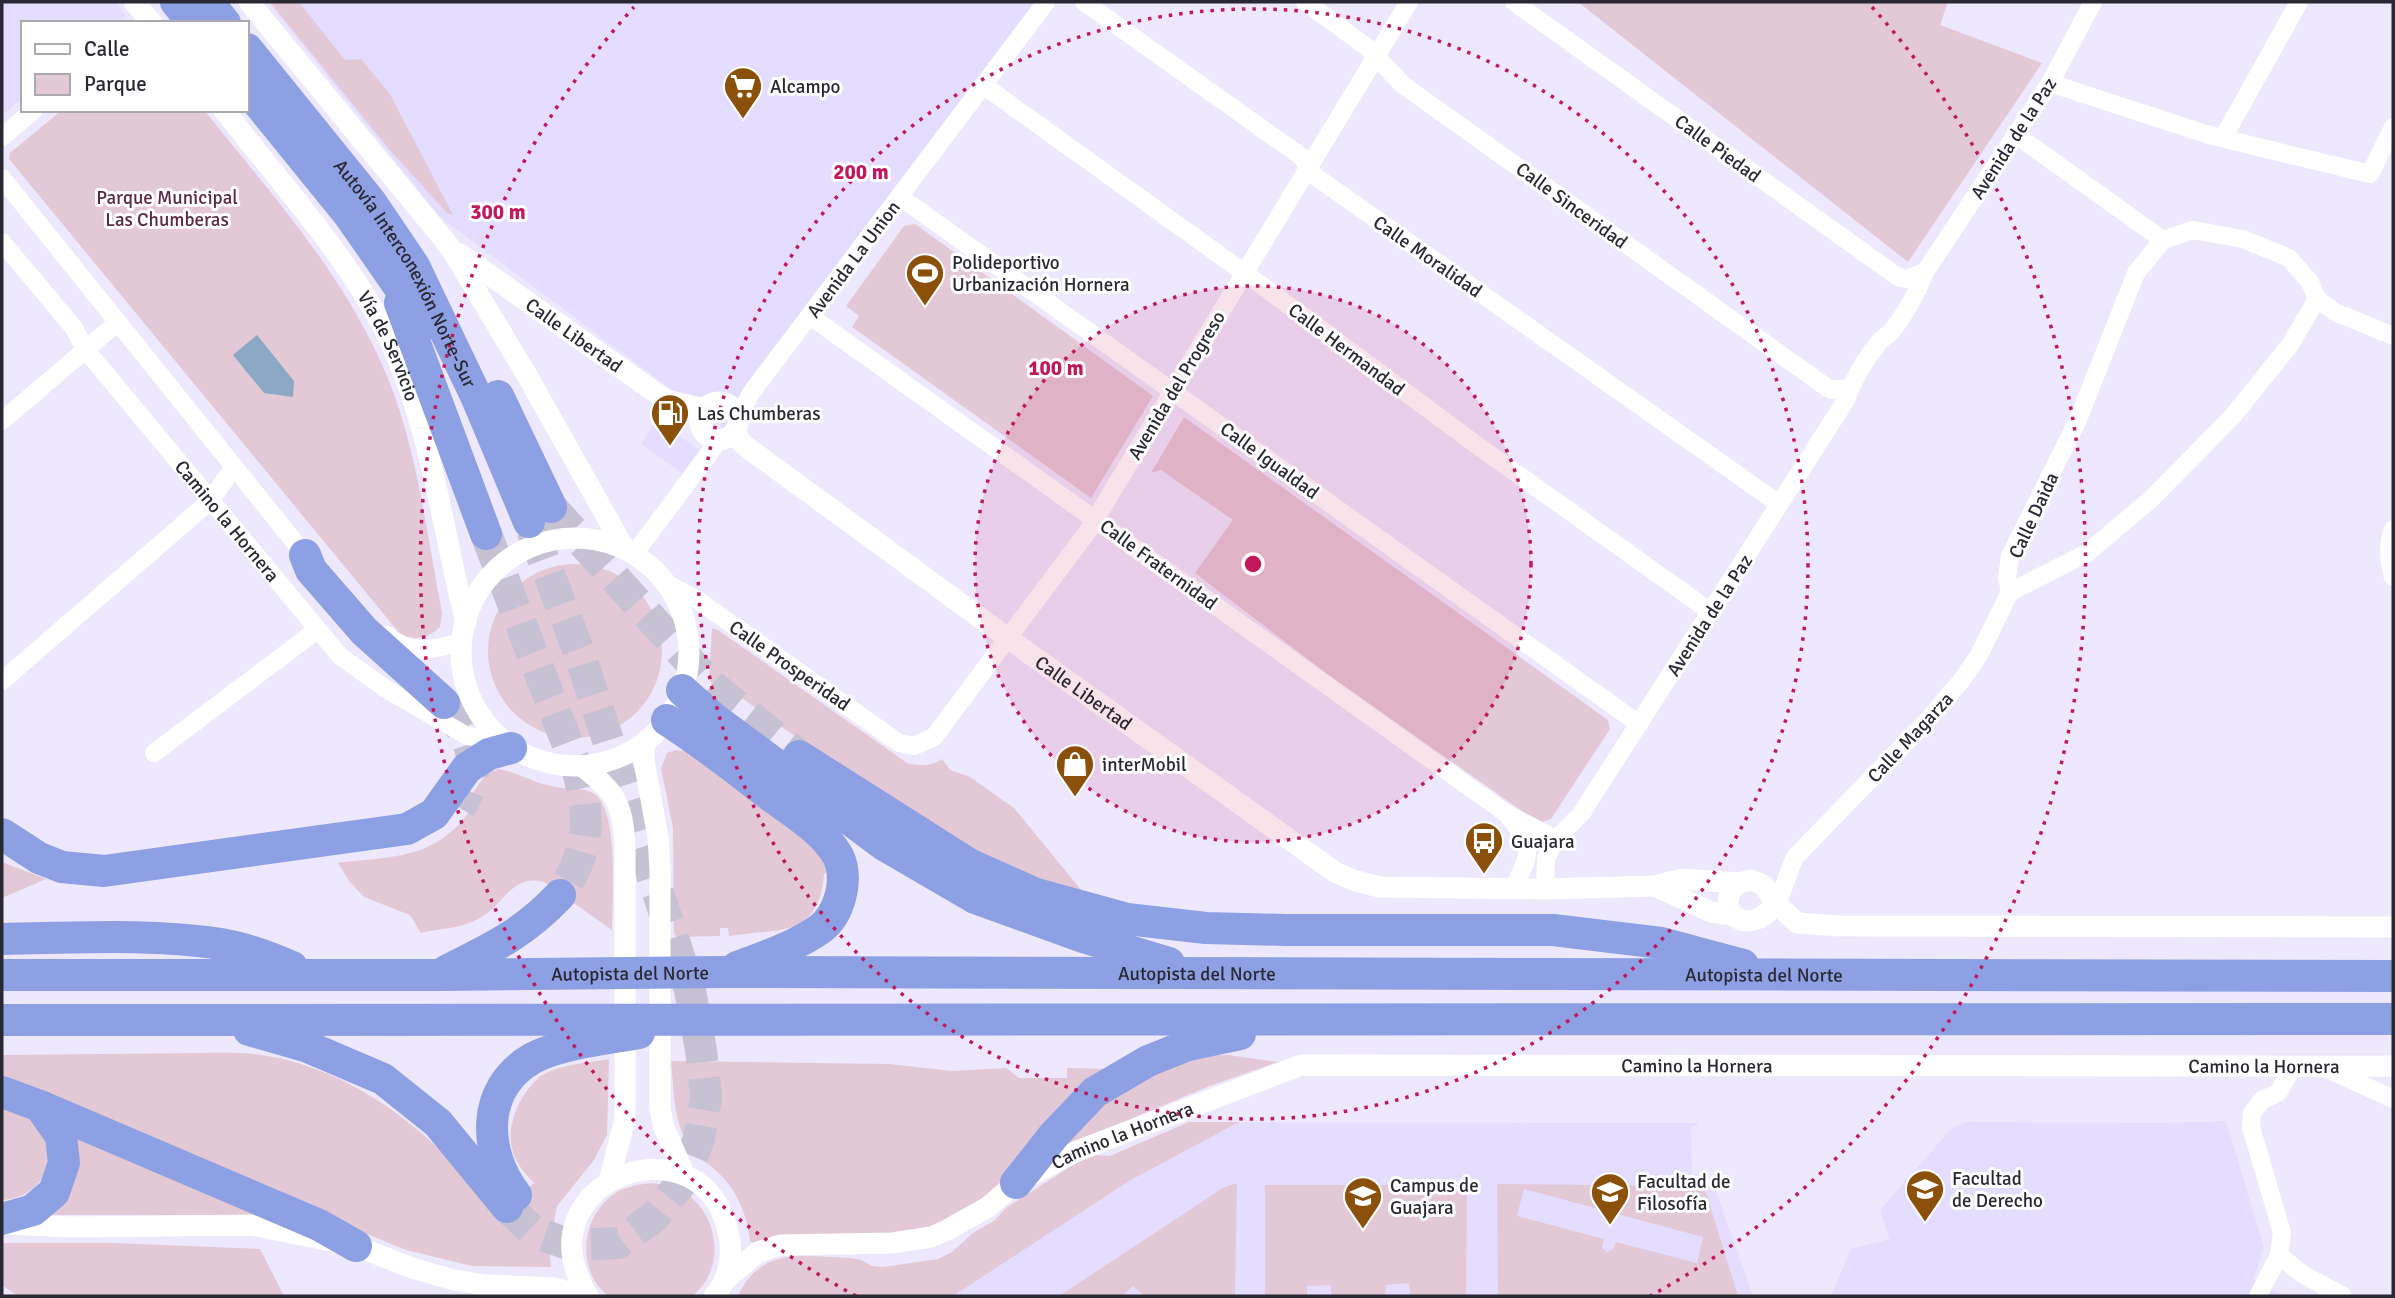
<svg xmlns="http://www.w3.org/2000/svg" width="2395" height="1298" viewBox="0 0 2395 1298" font-family="Signika,sans-serif">
<rect width="100%" height="100%" fill="#ede8fd"/>
<g fill="#e5ddff">
<polygon points="2,2 116,2 126,15 116,23 23,23 23,98 2,115"/>
<polygon points="268,2 1052,2 730,433 440,217"/>
<polygon points="657,420 699,450 682,473 641,444"/>
<polygon points="2226,1121 2264,1248 2253,1279 2285,1296 1831,1296 1851,1249 1890,1239 1880,1210 1953,1127 1968,1122 2157,1123"/>
<polygon points="1189,1122 1697,1123 1697,1126 1691,1126 1692,1174 1701,1175 1704,1186 1714,1186 1753,1296 870,1296 933,1264 1110,1156"/>
</g>
<g fill="#e3c8d5" fill-rule="evenodd">
<polygon points="270,2 299,2 345,60 361,59 390,94 453,215 447,213 389,149"/>
<polygon points="1578,2 1948,2 1940,25 2042,63 1908,262"/>
<path d="M62,110H204C272,195 348,278 389,381C418,454 427,536 442,613L440,627C427,639 418,640 401,635L9,159L10,153Z"/>
<polygon points="915,224 1153,396 1091,498 852,327 859,316 846,306 904,226"/>
<polygon points="1184,417 1608,720 1610,729 1551,819 1539,823 1330,676 1195,573 1233,520 1161,470 1151,473"/>
<circle cx="575" cy="651" r="87"/>
<path d="M712,628L718,630L907,763C920,766 930,767 942,759L950,770L970,777L1014,808L1082,891L1000,868L854,779L724,685L715,694L709,677Z"/>
<path d="M675,750L686,751L808,838L830,870L824,874C819,939 778,928 729,936L728,928H720V936L677,937L674,934L673,828L661,768L667,753Z"/>
<path d="M499,769C519,773 536,784 556,787C568,790 583,787 593,793C620,809 612,901 612,930L544,882C512,873 505,904 480,918C461,929 441,928 421,933L410,915L364,897L349,881L338,863C393,856 436,860 471,809L465,806L486,773Z"/>
<polygon points="2,862 46,879 2,898"/>
<path d="M202,1053C221,1053 242,1052 261,1055C333,1065 399,1108 449,1159C467,1177 481,1198 497,1217L534,1183C510,1159 504,1138 518,1106C523,1095 532,1083 541,1076C560,1064 588,1063 609,1059L607,1135L594,1160L557,1206L549,1247L551,1267L472,1266L406,1250L2,1083V1055Z"/>
<polygon points="1228,1055 1278,1062 1207,1087 1069,1145 1062,1145 1112,1094 1195,1056"/>
<path d="M671,1061L889,1064L952,1071L1006,1068L1019,1078H1067V1068L1116,1069L990,1194L938,1225L910,1232L755,1244L750,1241C747,1212 735,1186 712,1167C703,1160 694,1154 688,1145C673,1120 674,1089 671,1061Z"/>
<path d="M2,1106C12,1110 29,1114 37,1122C67,1152 42,1199 2,1200Z"/>
<path d="M1189,1122H1239L1129,1181L953,1296H738C762,1245 802,1257 851,1258L861,1260L872,1266L883,1267L938,1259L952,1252L973,1233L995,1220L1006,1208L1076,1163L1096,1155L1110,1156Z"/>
<polygon points="71,1129 274,1216 265,1219 249,1215 43,1215"/>
<path d="M651,1183C666,1185 681,1188 692,1198C720,1223 724,1272 692,1296H608C577,1271 580,1221 611,1196C622,1187 637,1185 651,1183Z"/>
<polygon points="1237,1183 1235,1296 1144,1296 1133,1286 1122,1296 1059,1296 1223,1188"/>
<path d="M1497,1184L1704,1186L1738,1296H1498ZM1524,1189L1703,1237L1697,1263L1616,1242L1613,1249L1607,1252L1602,1248L1604,1239L1517,1216Z"/>
<polygon points="1265,1185 1467,1185 1466,1296 1410,1296 1409,1283 1386,1285 1385,1296 1332,1296 1330,1285 1307,1286 1307,1296 1265,1296"/>
<polygon points="2,1243 112,1243 260,1249 284,1296 18,1296 2,1285"/>
</g>
<polygon fill="#8ba9c5" points="257,335 294,381 293,397 264,393 233,355"/>
<g fill="none" stroke-linecap="round" stroke-linejoin="round">
<g stroke="#c6c2d4" stroke-width="32" stroke-dasharray="32 16" stroke-linecap="butt">
<polyline points="551,507 711,685 799,756"/>
<path d="M486,534L578,771C591,822 589,850 560,895"/>
<path d="M444,703C471,738 485,767 460,808"/>
<polyline points="507,1207 534,1232 571,1245 618,1243 654,1217 681,1183 699,1139 706,1097 701,1050 690,990 579,652 529,522"/>
</g>
<g stroke="#fff" stroke-width="18">
<polyline points="1084,2 1302,157 1312,174 1779,504"/>
<polyline points="1305,2 1367,47 1403,85 1822,384 1831,390 1850,388"/>
<polyline points="1514,2 1898,277 1906,279 1925,272"/>
<polyline points="2050,83 2209,135 2370,174 2393,127"/>
<polyline points="983,85 1264,287 1478,446 1711,612"/>
<polyline points="2016,135 2163,240"/>
<polyline points="2,137 34,110"/>
<polyline points="2223,138 2299,2"/>
<polyline points="2,178 305,555 310,558"/>
<polyline points="900,197 1639,724"/>
<polygon points="2193,230 2243,239 2289,258 2310,282 2317,299 2290,345 2232,417 2150,500 2087,553 2010,592 2007,577 2010,556 2077,422 2136,273 2163,240"/>
<path id="s1" d="M2,242L74,328L85,349L340,656L386,689L467,736L501,740"/>
<polyline points="2317,299 2335,312 2393,336"/>
<polyline points="810,316 1507,814 1556,839"/>
<polyline points="738,418 751,393 1046,2"/>
<polyline points="2,421 118,322"/>
<path d="M2393,529C2387,544 2389,562 2393,577"/>
<polyline points="634,554 720,439"/>
<polyline points="666,583 699,601 899,743 914,746 934,737 1088,531 1409,2"/>
<path d="M386,635C414,656 430,650 461,642"/>
<polyline points="2,681 210,501 234,467"/>
<polyline points="154,753 317,630"/>
<path d="M1509,817C1535,849 1530,854 1513,889"/>
<path d="M1545,889L1546,858L1556,839L1581,814L1846,400C1853,380 1866,357 1880,341C1883,337 1889,335 1892,331C1906,313 1917,293 1925,272L2050,83L2093,2"/>
<path d="M1776,903C1786,888 1787,871 1796,856L1926,722L1961,681L1979,655L2010,592"/>
<polyline points="2319,1065 2393,1099"/>
<polyline points="2279,1255 2302,1274 2343,1296"/>
<polyline points="2258,1296 2279,1255 2282,1233 2251,1127 2252,1113 2262,1100 2278,1093 2293,1067"/>
</g>
<g stroke="#fff" stroke-width="21">
<polyline points="134,2 152,23"/>
<polyline points="249,2 450,247 528,377 624,548"/>
<path id="s2" d="M224,110C278,180 340,247 382,325C430,417 441,524 466,623"/>
<path id="s3" d="M460,254L666,400L705,409"/>
<circle cx="719" cy="421" r="19"/>
<path id="s4" d="M734,433L744,445L1009,639L1335,872L1353,880L1379,887L1545,889L1655,886L1682,879L1738,883L1751,880L1763,885L1776,903L1797,923L1839,926L2393,927"/>
<circle cx="575" cy="652" r="114"/>
<polyline points="644,744 644,761 658,837 660,870 660,1109 664,1128 685,1175"/>
<path d="M584,768C617,793 622,804 625,845V1119L609,1181"/>
<path d="M1738,883C1710,907 1747,943 1776,903"/>
<polyline points="1655,886 1711,912 1733,915"/>
<polyline points="7,1224 72,1227 251,1225 356,1246 412,1268 454,1280 485,1285 555,1288 583,1296"/>
<path id="s5" d="M725,1280L758,1252L780,1245L892,1243L931,1237L947,1230L988,1207L1016,1183L1077,1151L1301,1065L2393,1066"/>
<path d="M588,1296C516,1178 707,1112 729,1236C733,1256 728,1281 714,1296"/>
</g>
<g stroke="#8da0e3" stroke-width="32">
<polyline points="176,2 193,23"/>
<polyline points="208,2 225,23"/>
<path id="s6" d="M247,49L370,201L414,266L477,398L529,522"/>
<polyline points="247,89 350,216 425,324"/>
<polyline points="400,303 486,534"/>
<polyline points="498,396 551,507"/>
<polyline points="305,555 311,570 364,631 444,703"/>
<polyline points="682,690 712,717 884,845 975,898 1083,937 1169,963"/>
<path d="M667,720C703,743 737,770 771,796C794,813 824,831 838,856C849,879 840,914 820,929C796,946 764,957 737,967"/>
<polyline points="799,756 969,864 1036,894 1127,919 1206,928 1286,930 1553,930 1661,943 1743,965"/>
<polyline points="2,834 39,858 62,867 104,871 407,829 434,814 467,768 489,754 511,748"/>
<path d="M2,939C74,938 149,933 221,944C246,948 269,957 292,967"/>
<path d="M446,971C492,948 523,934 560,895"/>
<path id="s7" d="M2,975H439L724,972L2393,976"/>
<polyline points="2,1020 2393,1019"/>
<polyline points="249,1030 308,1047 383,1079 438,1123 507,1207"/>
<polyline points="2,1092 40,1106 319,1225 356,1246"/>
<polyline points="1016,1183 1054,1135 1095,1092 1148,1061 1188,1045 1240,1034"/>
<path d="M516,1195C483,1152 480,1088 533,1058C562,1043 607,1039 639,1033"/>
<polyline points="2,1219 33,1210 54,1192 64,1163 61,1136 40,1106"/>
</g>
</g>
<circle cx="1253" cy="564" r="278" fill="#c2185b" fill-opacity=".12"/>
<g fill="none" stroke="#c2185b" stroke-width="3.5" stroke-dasharray="3.5 7">
<circle cx="1253" cy="564" r="278"/>
<circle cx="1253" cy="564" r="555"/>
<path d="M856 1296A833 833 0 0 1 634 7M1872 7A833 833 0 0 1 1650 1296"/>
</g>
<defs>
<g id="supermarket-pin" transform="scale(2.0125)"><path d="M0 17L-7.5 6A9.5 9.5 0 1 1 7.5 6Z" fill="#8b510b" stroke="#fff"/><path d="M-6-5.5h2.5l.6 2H6L4.5 2H-2.5L-4.4-4H-6ZM-1.5 3.2a1.3 1.3 0 1 0 .1 0ZM3 3.2a1.3 1.3 0 1 0 .1 0Z" fill="#fff"/></g>
<g id="stadium-pin" transform="scale(2.0125)"><path d="M0 17L-7.5 6A9.5 9.5 0 1 1 7.5 6Z" fill="#8b510b" stroke="#fff"/><path d="M0-5a6.5 5 0 1 0 0 10a6.5 5 0 1 0 0-10ZM-3.5-1.8h7v3.6h-7Z" fill="#fff"/></g>
<g id="fuel-pin" transform="scale(2.0125)"><path d="M0 17L-7.5 6A9.5 9.5 0 1 1 7.5 6Z" fill="#8b510b" stroke="#fff"/><path d="M-5.5-6h7V0h2V4h1.3V-2.5L3-4.5l.8-.8L6-3V5H2.5V1h-1V6h-7ZM-4.2-4.7v3.2H.2V-4.7Z" fill="#fff"/></g>
<g id="shop-pin" transform="scale(2.0125)"><path d="M0 17L-7.5 6A9.5 9.5 0 1 1 7.5 6Z" fill="#8b510b" stroke="#fff"/><path d="M-5-2.5h2.3a2.7 3.5 0 0 1 5.4 0H5L5.5 6h-11ZM-1.5-2.5h3a1.5 2.3 0 0 0-3 0Z" fill="#fff"/></g>
<g id="bus-pin" transform="scale(2.0125)"><path d="M0 17L-7.5 6A9.5 9.5 0 1 1 7.5 6Z" fill="#8b510b" stroke="#fff"/><path d="M-5-6H5V4H4V6H2V4H-2V6H-4V4H-5ZM-3.5-4V0h7V-4ZM-3.5 1.2v1.5H-2V1.2ZM2 1.2v1.5H3.5V1.2Z" fill="#fff"/></g>
<g id="university-pin" transform="scale(2.0125)"><path d="M0 17L-7.5 6A9.5 9.5 0 1 1 7.5 6Z" fill="#8b510b" stroke="#fff"/><path d="M0-5L7-2L0 1L-7-2ZM-4 1L0 2.5L4 1V4Q0 6-4 4Z" fill="#fff"/></g>
</defs>
<g fill-rule="evenodd">
<use href="#supermarket-pin" x="743" y="86"/>
<use href="#stadium-pin" x="925" y="273"/>
<use href="#fuel-pin" x="670" y="413"/>
<use href="#shop-pin" x="1075" y="764"/>
<use href="#bus-pin" x="1484" y="841"/>
<use href="#university-pin" x="1925" y="1189"/>
<use href="#university-pin" x="1610" y="1192"/>
<use href="#university-pin" x="1363" y="1196"/>
</g>
<g text-anchor="middle" stroke-width="6" stroke-linejoin="round" paint-order="stroke">
<g font-size="19" fill="#2a2832" stroke="#fff" text-anchor="start">
<text x="770" y="93">Alcampo</text>
<text x="952" y="269">Polideportivo<tspan x="952" dy="22">Urbanización Hornera</tspan></text>
<text x="697" y="420">Las Chumberas</text>
<text x="1102" y="771">interMobil</text>
<text x="1511" y="848">Guajara</text>
<text x="1952" y="1185">Facultad<tspan x="1952" dy="22">de Derecho</tspan></text>
<text x="1637" y="1188">Facultad de<tspan x="1637" dy="22">Filosofía</tspan></text>
<text x="1390" y="1192">Campus de<tspan x="1390" dy="22">Guajara</tspan></text>
</g>
<g font-size="19" fill="#2a2832" stroke="#fff">
<text transform="translate(2013 138) rotate(-57)" y="7">Avenida de la Paz</text>
<text transform="translate(1718 148) rotate(36)" y="7">Calle Piedad</text>
<text transform="translate(1572 205) rotate(36)" y="7">Calle Sinceridad</text>
<text transform="translate(1428 256) rotate(35)" y="7">Calle Moralidad</text>
<text transform="translate(853 259) rotate(-53)" y="7">Avenida La Union</text>
<text dy="7" stroke="none"><textPath href="#s6" startOffset="276">Autovía Interconexión Norte-Sur</textPath></text>
<text dy="7" stroke="none"><textPath href="#s3" startOffset="140">Calle Libertad</textPath></text>
<text dy="7" stroke="none"><textPath href="#s2" startOffset="289">Vía de Servicio</textPath></text>
<text transform="translate(1347 349) rotate(37)" y="7">Calle Hermandad</text>
<text transform="translate(1176 385) rotate(-59)" y="7">Avenida del Progreso</text>
<text transform="translate(1270 460) rotate(36)" y="7">Calle Igualdad</text>
<text transform="translate(2033 515) rotate(-65)" y="7">Calle Daida</text>
<text dy="7" stroke="none"><textPath href="#s1" startOffset="359">Camino la Hornera</textPath></text>
<text transform="translate(1159 564) rotate(36)" y="7">Calle Fraternidad</text>
<text transform="translate(1709 615) rotate(-57)" y="7">Avenida de la Paz</text>
<text transform="translate(790 665) rotate(35)" y="7">Calle Prosperidad</text>
<text dy="7" stroke="none"><textPath href="#s4" startOffset="436">Calle Libertad</textPath></text>
<text transform="translate(1910 737) rotate(-47)" y="7">Calle Magarza</text>
<text dy="7" stroke="none"><textPath href="#s7" startOffset="628">Autopista del Norte</textPath></text>
<text dy="7" stroke="none"><textPath href="#s7" startOffset="1195">Autopista del Norte</textPath></text>
<text dy="7" stroke="none"><textPath href="#s7" startOffset="1762">Autopista del Norte</textPath></text>
<text dy="7" stroke="none"><textPath href="#s5" startOffset="1024">Camino la Hornera</textPath></text>
<text dy="7" stroke="none"><textPath href="#s5" startOffset="1591">Camino la Hornera</textPath></text>
<text dy="7" stroke="none"><textPath href="#s5" startOffset="436">Camino la Hornera</textPath></text>
</g>
<g font-size="19" fill="#5b2945" stroke="#fff">
<text x="167" y="204">Parque Municipal<tspan x="167" dy="22">Las Chumberas</tspan></text>
</g>
</g>
<circle cx="1253" cy="564" r="10" fill="#c2185b" stroke="#fff" stroke-width="3.5"/>
<g font-size="21" text-anchor="middle" font-weight="bold" fill="#c2185b" stroke="#fff" stroke-width="6" stroke-linejoin="round" paint-order="stroke">
<text x="861" y="179">200 m</text>
<text x="498" y="219">300 m</text>
<text x="1056" y="375">100 m</text>
</g>
<rect width="2395" height="1298" fill="none" stroke="#2a2832" stroke-width="7"/>
<rect x="21" y="21" width="228" height="91" fill="#ffffff" stroke="#aaa9ad" stroke-width="2"/>
<rect x="35" y="44" width="35" height="10" fill="#ffffff" stroke="#aaa9ad" stroke-width="2"/>
<text x="84" y="56" font-size="21" fill="#2a2832">Calle</text>
<rect x="35" y="74" width="35" height="21" fill="#e3c8d5" stroke="#aaa9ad" stroke-width="2"/>
<text x="84" y="91" font-size="21" fill="#2a2832">Parque</text>
</svg>
